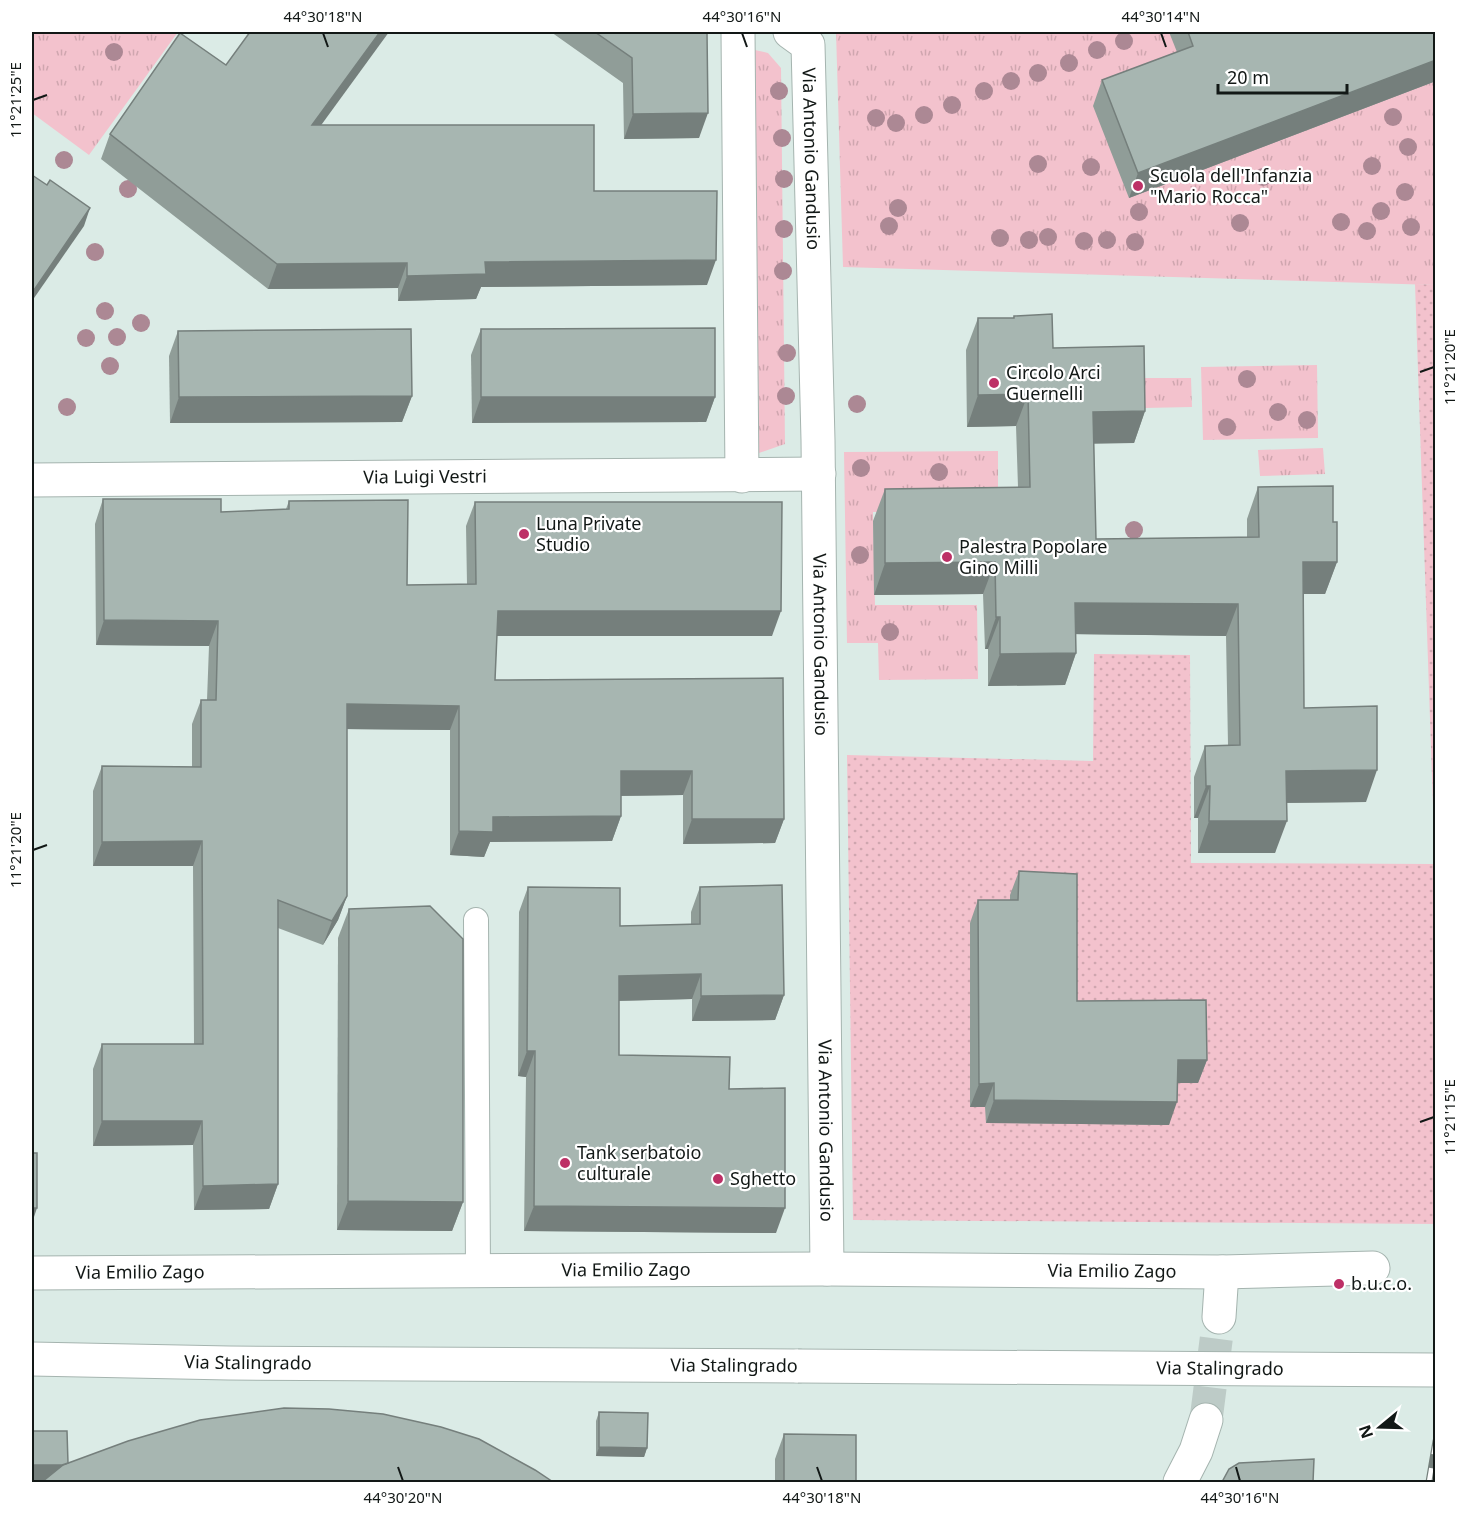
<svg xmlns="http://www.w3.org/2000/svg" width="1467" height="1514" viewBox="0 0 1467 1514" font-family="'Noto Sans',sans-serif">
<defs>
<pattern id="grass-tufts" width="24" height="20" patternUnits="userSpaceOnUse" patternTransform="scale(1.5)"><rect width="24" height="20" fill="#f3c2cd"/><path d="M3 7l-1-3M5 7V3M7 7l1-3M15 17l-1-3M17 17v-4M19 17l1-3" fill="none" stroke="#cfa6af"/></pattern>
<pattern id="garden-dots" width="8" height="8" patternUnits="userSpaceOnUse" patternTransform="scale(1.5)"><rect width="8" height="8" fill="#f3c2cd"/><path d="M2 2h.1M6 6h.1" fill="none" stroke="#cfa6af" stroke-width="1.8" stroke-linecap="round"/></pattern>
</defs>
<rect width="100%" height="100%" fill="#dbebe6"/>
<g fill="url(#grass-tufts)">
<polygon points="32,32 178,32 89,155 32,113"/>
<polygon points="836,32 1435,32 1435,285 843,267"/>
<polygon points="755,50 768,53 781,68 785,444 759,453"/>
<polygon points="1317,365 1318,438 1203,440 1201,367"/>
<polygon points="1144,378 1191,378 1192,407 1144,408"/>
<polygon points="1323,448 1325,474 1260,476 1258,450"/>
<polygon points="998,451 998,510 873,512 875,605 977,605 978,679 879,680 878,643 847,643 844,452"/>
</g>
<polygon fill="url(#garden-dots)" points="1415,284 1435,285 1435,1224 853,1220 847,755 1093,761 1094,654 1190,655 1191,863 1435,864"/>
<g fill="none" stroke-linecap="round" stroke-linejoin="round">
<polyline stroke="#bdcbc7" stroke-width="33" stroke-dasharray="33 16" stroke-linecap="butt" points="1206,1420 1219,1317"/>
<g stroke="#a5b4af" stroke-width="26">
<polyline id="lane" points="476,920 478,1271"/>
</g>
<g stroke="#a5b4af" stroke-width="35">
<g id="street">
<polyline points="738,32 742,476"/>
<path id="s1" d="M790,32L808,45L818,440L827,1269"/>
<path id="s2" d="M32,480L819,474"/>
<path id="s3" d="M32,1273L827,1269L1222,1272L1373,1268"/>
<polyline points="1219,1317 1222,1272"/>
<polyline points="1180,1482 1196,1451 1206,1420"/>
</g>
</g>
<g stroke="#a5b4af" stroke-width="35">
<g id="primary">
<path id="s4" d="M32,1359L229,1363L798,1366"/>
</g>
</g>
<use href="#lane" stroke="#fff" stroke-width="24"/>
<use href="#street" stroke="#fff" stroke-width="33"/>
<use href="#primary" stroke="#fff" stroke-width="33"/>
<g stroke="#747f7b" stroke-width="7">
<polyline id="rail" points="1429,1482 1436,1441"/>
</g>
<use href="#rail" stroke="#fff" stroke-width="4.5" stroke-dasharray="14" stroke-linecap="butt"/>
<g stroke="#a5b4af" stroke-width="35" stroke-linecap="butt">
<g id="primary-bridge">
<path id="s5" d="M798,1366L1436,1370"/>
</g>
</g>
<use href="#primary-bridge" stroke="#fff" stroke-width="33"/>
</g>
<g fill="#ac8894">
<circle cx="1124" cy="41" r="9"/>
<circle cx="1097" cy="50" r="9"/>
<circle cx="114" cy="52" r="9"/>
<circle cx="1069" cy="63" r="9"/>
<circle cx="1038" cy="73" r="9"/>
<circle cx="1011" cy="81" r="9"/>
<circle cx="779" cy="91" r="9"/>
<circle cx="984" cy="91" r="9"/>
<circle cx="952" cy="105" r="9"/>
<circle cx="924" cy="115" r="9"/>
<circle cx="1393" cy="117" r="9"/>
<circle cx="876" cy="118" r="9"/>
<circle cx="896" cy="123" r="9"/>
<circle cx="782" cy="138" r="9"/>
<circle cx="1408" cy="147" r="9"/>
<circle cx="64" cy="160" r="9"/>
<circle cx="1038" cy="164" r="9"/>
<circle cx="1372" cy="166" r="9"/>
<circle cx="1091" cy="167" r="9"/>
<circle cx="1263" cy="177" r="9"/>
<circle cx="784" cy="179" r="9"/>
<circle cx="128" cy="189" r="9"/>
<circle cx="1405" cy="192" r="9"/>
<circle cx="898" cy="208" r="9"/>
<circle cx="1381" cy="211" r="9"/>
<circle cx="1139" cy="212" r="9"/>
<circle cx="1341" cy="222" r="9"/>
<circle cx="1240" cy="223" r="9"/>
<circle cx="889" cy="226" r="9"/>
<circle cx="1411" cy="227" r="9"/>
<circle cx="784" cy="229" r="9"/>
<circle cx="1367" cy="231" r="9"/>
<circle cx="1048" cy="237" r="9"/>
<circle cx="1000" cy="238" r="9"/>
<circle cx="1029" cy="240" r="9"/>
<circle cx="1107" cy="240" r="9"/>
<circle cx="1084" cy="241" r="9"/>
<circle cx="1135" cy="242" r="9"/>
<circle cx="95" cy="252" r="9"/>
<circle cx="783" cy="271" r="9"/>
<circle cx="105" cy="311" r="9"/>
<circle cx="141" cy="323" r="9"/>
<circle cx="117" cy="337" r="9"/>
<circle cx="86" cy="338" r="9"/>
<circle cx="787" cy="353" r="9"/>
<circle cx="110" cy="366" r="9"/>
<circle cx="1247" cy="379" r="9"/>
<circle cx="786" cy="396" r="9"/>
<circle cx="857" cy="404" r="9"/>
<circle cx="67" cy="407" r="9"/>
<circle cx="1278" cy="412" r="9"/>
<circle cx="1307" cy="420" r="9"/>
<circle cx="1227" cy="427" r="9"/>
<circle cx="861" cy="468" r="9"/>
<circle cx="939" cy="472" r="9"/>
<circle cx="1134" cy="530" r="9"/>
<circle cx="860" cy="555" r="9"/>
<circle cx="890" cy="632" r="9"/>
</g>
<g fill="#909d98">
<polygon points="551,32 707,32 699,138 624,139 623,83"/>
<polygon points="1169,32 1436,32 1436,81 1129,198 1093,106 1102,80 1177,52"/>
<polygon points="226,65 321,125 594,191 707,285 481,287 476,299 398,301 398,288 268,289 101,159 110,134"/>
<polygon points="1014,316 1053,348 1145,411 1134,443 1094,443 1096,539 1247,537 1247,519 1258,487 1333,522 1337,562 1325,594 1303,594 1304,708 1366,802 1286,803 1275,853 1198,853 1198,818 1194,818 1194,777 1205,746 1228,745 1226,636 1076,634 1076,653 1065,685 988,686 988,649 985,649 983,594 874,595 873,521 885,489 1018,487 1016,426 967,427 966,350 978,318 1013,318"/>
<polygon points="481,329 715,397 706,422 472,423 471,355"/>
<polygon points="178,331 412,396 402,422 170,423 169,356"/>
<polygon points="103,499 221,512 286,509 289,501 407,585 467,584 466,526 475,502 772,636 497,636 495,680 783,678 784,819 775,843 683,844 683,795 621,796 621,816 612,841 490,842 484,857 450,855 450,730 347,729 347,896 338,920 323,945 278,928 278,1184 269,1209 194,1210 193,1145 93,1146 93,1069 102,1044 194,1044 193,866 93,866 93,791 102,766 192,767 192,724 201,700 207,700 209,646 96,645 95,524"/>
<polygon points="1019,871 1077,1001 1207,1060 1198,1083 1178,1083 1169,1125 986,1123 985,1107 970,1107 970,923 978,900 1010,900 1010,895"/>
<polygon points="528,887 620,926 691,924 691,912 700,887 784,995 775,1020 692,1021 692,999 619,1001 619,1055 729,1089 776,1233 524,1231 526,1077 518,1076 519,912"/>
<polygon points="349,909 463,1202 452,1231 337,1230 338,938"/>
<polygon points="599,1412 647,1448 644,1457 596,1456 596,1421"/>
<polygon points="784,1434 856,1482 775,1482 775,1459"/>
</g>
<g fill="#757f7c">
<polygon points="380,32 389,32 303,150 312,125"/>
<polygon points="1436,60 1436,81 1129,198 1138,173"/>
<polygon points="708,113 699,138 624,139 633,114"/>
<polygon points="90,208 84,226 32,301 32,293"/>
<polygon points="716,260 707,285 481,287 476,299 398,301 407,276 485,262"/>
<polygon points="407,263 398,288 268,289 277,264"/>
<polygon points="1028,394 1016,426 967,427 978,395"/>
<polygon points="412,396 402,422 170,423 179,397"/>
<polygon points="481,397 715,397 706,422 472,423"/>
<polygon points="1145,411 1134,443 1081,444 1093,412"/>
<polygon points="995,562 983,594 874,595 885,563"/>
<polygon points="1303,562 1337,562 1325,594 1292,594"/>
<polygon points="1075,603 1238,604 1226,636 1064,634"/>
<polygon points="498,611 781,611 772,636 489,636"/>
<polygon points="996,617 1000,617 988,649 985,649"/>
<polygon points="104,620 218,621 209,646 96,645"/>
<polygon points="1076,653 1065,685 988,686 1000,654"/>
<polygon points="347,704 459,706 450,730 338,729"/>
<polygon points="1377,770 1366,802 1274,803 1286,771"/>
<polygon points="621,771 692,771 683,795 612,796"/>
<polygon points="1206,786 1210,786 1198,818 1194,818"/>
<polygon points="621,816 612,841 490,842 484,857 450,855 459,831 493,817"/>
<polygon points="692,819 784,819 775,843 683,844"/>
<polygon points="1209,821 1287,821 1275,853 1198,853"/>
<polygon points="202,841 193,866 93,866 102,842"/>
<polygon points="347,896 338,920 323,945 332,921"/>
<polygon points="701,974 692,999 610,1001 619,976"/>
<polygon points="784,995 775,1020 692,1021 701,996"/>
<polygon points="527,1051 535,1051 526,1077 518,1076"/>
<polygon points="1178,1060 1207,1060 1198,1083 1169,1083"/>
<polygon points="994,1083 985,1107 970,1107 979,1084"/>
<polygon points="994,1100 1177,1102 1169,1125 986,1123"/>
<polygon points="102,1121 202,1121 193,1145 93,1146"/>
<polygon points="278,1184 269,1209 194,1210 203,1186"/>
<polygon points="348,1201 463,1202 452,1231 337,1230"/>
<polygon points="534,1206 785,1208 776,1233 524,1231"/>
<polygon points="32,1208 37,1208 32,1223"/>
<polygon points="599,1447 647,1448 644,1457 596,1456"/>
<polygon points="32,1465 68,1465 62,1482 32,1482"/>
</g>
<g fill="#a7b6b1" stroke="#757f7c" stroke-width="1.5">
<polygon points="250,32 380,32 312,125 594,125 594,191 717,191 716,260 485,262 486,274 407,276 407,263 277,264 110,134 180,33 226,65"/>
<polygon points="595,32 707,32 708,113 633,114 632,58"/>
<polygon points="1188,32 1436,32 1436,60 1138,173 1102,80 1193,46"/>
<polygon points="32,175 47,185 50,180 90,208 32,293"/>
<polygon points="1052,314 1053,348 1144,346 1145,411 1093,412 1096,539 1259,537 1258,487 1333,486 1333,522 1337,522 1337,562 1303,562 1304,708 1377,706 1377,770 1286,771 1287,821 1209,821 1210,786 1206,786 1205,746 1240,745 1238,604 1075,603 1076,653 1000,654 1000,617 996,617 995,562 885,563 885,489 1030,487 1028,394 978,395 978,318 1014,318 1014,316"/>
<polygon points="715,328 715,397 481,397 481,329"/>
<polygon points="411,329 412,396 179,397 178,331"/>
<polygon points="103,499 221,499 221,512 289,509 289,501 408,500 407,585 476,584 475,502 782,502 781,611 498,611 495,680 783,678 784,819 692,819 692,771 621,771 621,816 493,817 493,832 459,831 459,706 347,704 347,896 332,921 278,900 278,1184 203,1186 202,1121 102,1121 102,1044 203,1044 202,841 102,842 102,766 201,767 201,700 216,700 218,621 104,620"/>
<polygon points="1019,871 1077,874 1077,1001 1206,1000 1207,1060 1178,1060 1177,1102 994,1100 994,1083 979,1084 978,900 1018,900"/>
<polygon points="782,885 784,995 701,996 701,974 619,976 619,1055 730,1057 729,1089 785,1088 785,1208 534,1206 535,1051 527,1051 528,887 620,888 620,926 700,924 700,887"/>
<polygon points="430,906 463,939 463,1202 348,1201 349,909"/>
<rect x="32" y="1153" width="5" height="55"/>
<polygon points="284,1408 329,1409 383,1414 441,1427 479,1439 535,1470 553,1482 42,1482 63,1465 128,1441 200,1420"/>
<polygon points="599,1412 648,1413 647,1448 599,1447"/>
<polygon points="32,1431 67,1431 68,1463 62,1465 32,1465"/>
<polygon points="784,1434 856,1435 856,1482 784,1482"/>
<polygon points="1314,1459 1313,1482 1222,1482 1229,1469 1239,1463"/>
</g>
<path fill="none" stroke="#121816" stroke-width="2" d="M323,33L328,47M742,33L747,47M1161,33L1166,47M33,100L47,95M1420,372L1434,367M33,850L47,845M1420,1122L1434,1117M398,1467L403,1481M817,1467L822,1481M1236,1467L1240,1481"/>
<g fill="#bd3066" stroke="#fff" stroke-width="2">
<circle cx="1138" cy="186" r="6"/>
<circle cx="994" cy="383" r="6"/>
<circle cx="524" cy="534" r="6"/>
<circle cx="947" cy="557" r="6"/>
<circle cx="565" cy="1163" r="6"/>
<circle cx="718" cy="1179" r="6"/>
<circle cx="1339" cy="1284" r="6"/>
</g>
<g text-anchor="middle" stroke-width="4.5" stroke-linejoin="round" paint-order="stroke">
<g font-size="18" fill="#121816" stroke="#fff">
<text dy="6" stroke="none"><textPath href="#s1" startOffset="136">Via Antonio Gandusio</textPath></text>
<text dy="6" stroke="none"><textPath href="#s2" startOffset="393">Via Luigi Vestri</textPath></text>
<text dy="6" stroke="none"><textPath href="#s1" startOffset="622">Via Antonio Gandusio</textPath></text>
<text dy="6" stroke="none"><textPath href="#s1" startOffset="1108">Via Antonio Gandusio</textPath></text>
<text dy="6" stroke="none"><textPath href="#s3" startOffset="594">Via Emilio Zago</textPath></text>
<text dy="6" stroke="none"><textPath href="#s3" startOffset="1080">Via Emilio Zago</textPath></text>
<text dy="6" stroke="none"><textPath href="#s3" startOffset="108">Via Emilio Zago</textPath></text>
<text dy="6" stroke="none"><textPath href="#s4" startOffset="216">Via Stalingrado</textPath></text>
<text dy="6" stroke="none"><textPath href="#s4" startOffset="702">Via Stalingrado</textPath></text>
<text dy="6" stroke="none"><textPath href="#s5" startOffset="422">Via Stalingrado</textPath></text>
</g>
<g font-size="18" fill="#121816" stroke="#fff" text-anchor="start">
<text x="1150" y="182">Scuola dell'Infanzia<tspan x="1150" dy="21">"Mario Rocca"</tspan></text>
<text x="1006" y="379">Circolo Arci<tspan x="1006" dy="21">Guernelli</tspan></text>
<text x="536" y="530">Luna Private<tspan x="536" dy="21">Studio</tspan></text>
<text x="959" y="553">Palestra Popolare<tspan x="959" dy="21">Gino Milli</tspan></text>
<text x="577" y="1159">Tank serbatoio<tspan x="577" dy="21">culturale</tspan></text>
<text x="730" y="1185">Sghetto</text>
<text x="1351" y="1290">b.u.c.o.</text>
</g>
</g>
<rect width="1467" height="1514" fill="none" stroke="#ffffff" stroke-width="66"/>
<g transform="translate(1380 1427) rotate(251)" stroke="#ffffff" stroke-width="4.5" paint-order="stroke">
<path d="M0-4.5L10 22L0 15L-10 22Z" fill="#121816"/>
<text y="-9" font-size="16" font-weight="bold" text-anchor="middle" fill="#121816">N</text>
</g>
<path d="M1218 84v9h129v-9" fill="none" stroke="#121816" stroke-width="3"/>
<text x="1227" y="84" font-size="18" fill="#121816" stroke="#ffffff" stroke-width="4.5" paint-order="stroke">20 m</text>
<rect x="33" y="33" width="1401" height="1448" fill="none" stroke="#121816" stroke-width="2"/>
<g font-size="15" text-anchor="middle" fill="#121816">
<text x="323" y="22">44°30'18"N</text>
<text x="742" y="22">44°30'16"N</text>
<text x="1161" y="22">44°30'14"N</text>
<text transform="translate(16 100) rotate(-90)" y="5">11°21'25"E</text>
<text transform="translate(1450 367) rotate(-90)" y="5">11°21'20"E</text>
<text transform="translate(16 850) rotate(-90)" y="5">11°21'20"E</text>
<text transform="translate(1450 1117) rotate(-90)" y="5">11°21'15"E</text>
<text x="403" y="1503">44°30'20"N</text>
<text x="822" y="1503">44°30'18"N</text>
<text x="1240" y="1503">44°30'16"N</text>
</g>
</svg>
